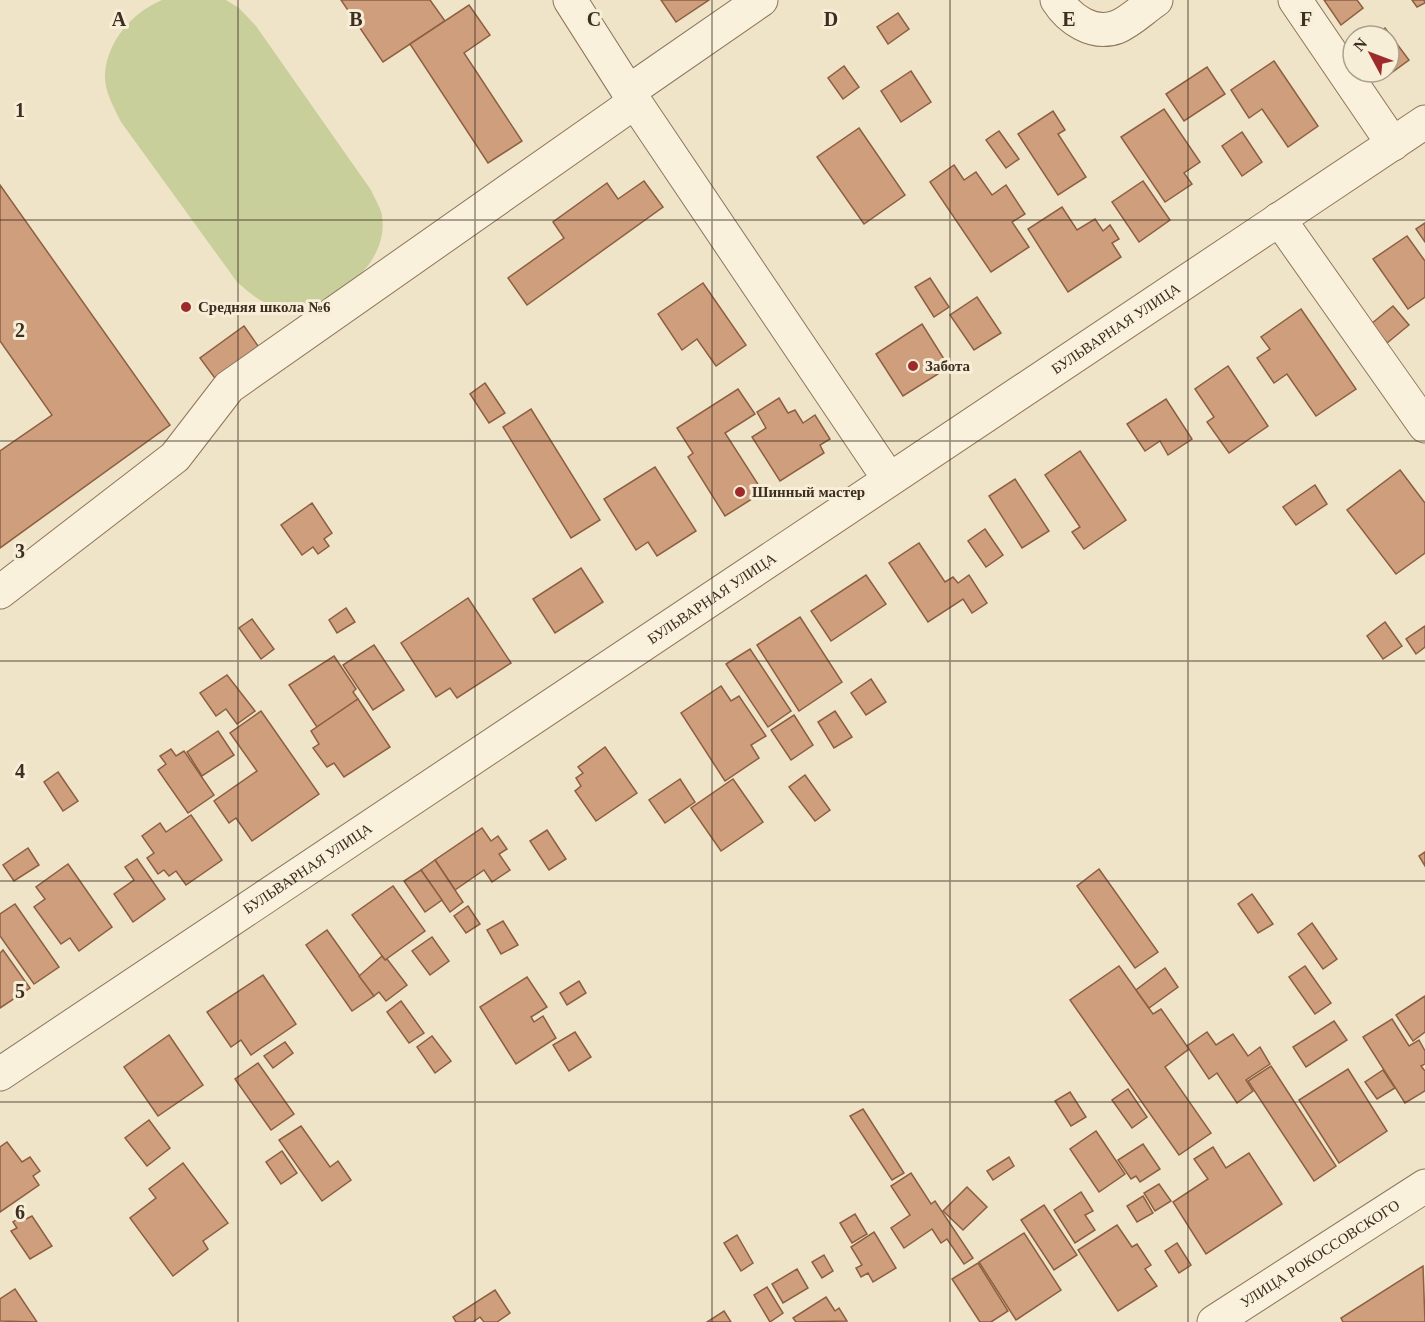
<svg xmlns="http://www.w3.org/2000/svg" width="1425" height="1322" viewBox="0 0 1425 1322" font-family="'Times New Roman',serif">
<rect width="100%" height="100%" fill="#f0e4c8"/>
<path fill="#c9cf9b" d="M162,0H226L239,8L256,26L371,190C374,198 381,207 382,216C390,267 327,312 280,307C262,305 250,293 237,282L121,122C114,107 104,91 105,74C107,41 133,12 162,0Z"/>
<g fill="#cf9f7d" stroke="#8d5f41" stroke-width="1.5">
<polygon points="341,0 430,0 445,21 383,62"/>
<polygon points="661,0 709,0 676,22"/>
<polygon points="1324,0 1357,0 1363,8 1341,25"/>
<polygon points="1412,0 1424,0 1425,3 1417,7"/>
<polygon points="469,5 490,35 464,53 522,141 488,163 410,44"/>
<polygon points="898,13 909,29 888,44 877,27"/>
<polygon points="1385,28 1409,60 1383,79 1378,72 1389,72 1389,36 1373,36"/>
<polygon points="1274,61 1318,126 1288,147 1262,109 1249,118 1231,90"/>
<polygon points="844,66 859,87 843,99 828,78"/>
<polygon points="1207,67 1225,94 1184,121 1166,94"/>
<polygon points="911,71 931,102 901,122 881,91"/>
<polygon points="1164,109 1200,162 1184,173 1192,184 1165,202 1121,137"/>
<polygon points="1053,111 1065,130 1058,134 1086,177 1058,195 1018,134"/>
<polygon points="859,128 905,195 864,224 817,157"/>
<polygon points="999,131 1019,159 1006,168 986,140"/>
<polygon points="1242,132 1262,162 1242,176 1222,146"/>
<polygon points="954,165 964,180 976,172 992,195 1006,185 1025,214 1012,222 1029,247 991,272 930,182"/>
<polygon points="644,181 663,207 527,305 508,278 564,238 553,222 607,183 618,199"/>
<polygon points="1143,181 1170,220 1139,242 1112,202"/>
<polygon points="0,185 170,425 0,548 0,451 52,415 0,341"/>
<polygon points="1062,207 1077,230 1095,219 1103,231 1110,225 1119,239 1112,243 1121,257 1068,292 1028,229"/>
<polygon points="1425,223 1425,242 1416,229"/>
<polygon points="1407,236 1425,261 1425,297 1408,309 1373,259"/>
<polygon points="930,278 949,307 934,317 915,287"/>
<polygon points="703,283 746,345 716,366 697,339 682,350 658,314"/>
<polygon points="977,297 1001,333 974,350 950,315"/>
<polygon points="1393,306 1409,325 1387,343 1371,324"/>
<polygon points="1301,309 1356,389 1316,416 1287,374 1274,383 1257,358 1270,349 1261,337"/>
<polygon points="922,324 949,367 903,396 876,354"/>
<polygon points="244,326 263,353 220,385 200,358"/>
<polygon points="1228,366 1268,426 1229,453 1207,422 1214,417 1195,389"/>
<polygon points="485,383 505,413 489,423 470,394"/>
<polygon points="738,389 755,414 725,433 763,492 725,516 688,457 693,453 677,428"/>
<polygon points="779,398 788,413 795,410 803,423 815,415 830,439 820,445 824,453 780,481 752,437 766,428 757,412"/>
<polygon points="1166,399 1192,439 1168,455 1160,441 1145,451 1127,424"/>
<polygon points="531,409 600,520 571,538 503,427"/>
<polygon points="1080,451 1126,520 1084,549 1072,532 1080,527 1045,475"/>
<polygon points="655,467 696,531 657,556 648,542 636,550 604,499"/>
<polygon points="1400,470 1425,503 1425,553 1396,574 1347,510"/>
<polygon points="1015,479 1049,531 1022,548 989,496"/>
<polygon points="1315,485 1327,504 1296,525 1283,507"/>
<polygon points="312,503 332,533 324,539 329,546 318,554 313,547 302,555 281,525"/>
<polygon points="985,529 1003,555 986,567 968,541"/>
<polygon points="919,543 945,582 953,577 958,583 969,575 987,603 972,613 963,599 928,622 889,563"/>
<polygon points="581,568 603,602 555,633 533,599"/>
<polygon points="866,575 886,604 831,641 811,611"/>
<polygon points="468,598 511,663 457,698 450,688 436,697 401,643"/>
<polygon points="346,608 355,622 337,633 329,620"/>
<polygon points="800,617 842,682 799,711 757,645"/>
<polygon points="252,619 274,649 261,659 239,628"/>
<polygon points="1385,622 1402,646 1383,659 1367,636"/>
<polygon points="1425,626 1425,647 1416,654 1406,639"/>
<polygon points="374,645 404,690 373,710 343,665"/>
<polygon points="750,649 791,711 768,727 726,664"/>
<polygon points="334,656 356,689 353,692 358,699 317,727 289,685"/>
<polygon points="227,675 255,711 237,724 226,709 216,716 200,693"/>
<polygon points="871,679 886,702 866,715 851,693"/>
<polygon points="721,686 731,701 739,696 766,736 751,745 759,758 725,781 681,713"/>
<polygon points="358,699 390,747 344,777 334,763 327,767 313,748 319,744 311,731"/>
<polygon points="261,711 319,794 252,841 236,818 229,823 214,801 257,771 230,733"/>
<polygon points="835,711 852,737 834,748 818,722"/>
<polygon points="794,715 813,745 791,760 771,730"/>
<polygon points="218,731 234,755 202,776 187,752"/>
<polygon points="605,747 637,793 596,821 575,791 581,786 576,778 583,773 578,767"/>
<polygon points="171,749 176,756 184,751 214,795 188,813 158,770 166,764 160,756"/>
<polygon points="58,772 78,801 63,811 44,782"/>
<polygon points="805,775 830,810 815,821 789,787"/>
<polygon points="680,779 695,802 665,823 649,800"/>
<polygon points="733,779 763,822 721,851 691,808"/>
<polygon points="191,815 222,860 186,885 176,871 169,876 164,870 158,874 147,858 154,853 142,836 160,823 166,832"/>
<polygon points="482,828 491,841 498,836 507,849 499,854 510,870 492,882 484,870 455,890 435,860"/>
<polygon points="547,830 566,859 549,870 530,841"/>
<polygon points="28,848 39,865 14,881 3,865"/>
<polygon points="1425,852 1425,866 1419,856"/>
<polygon points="137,859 165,899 133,922 114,894 134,880 125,867"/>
<polygon points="435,860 463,902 450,912 421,870"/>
<polygon points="68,864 112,927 79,951 70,938 61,944 34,907 45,899 36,887"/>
<polygon points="1099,869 1158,952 1135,968 1077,886"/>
<polygon points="421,870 442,900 425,912 404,881"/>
<polygon points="393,886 425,931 385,960 352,915"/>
<polygon points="1252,894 1273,924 1258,933 1238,904"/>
<polygon points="15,904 59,967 34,984 0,936 0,914"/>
<polygon points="468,906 480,924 466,933 454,916"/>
<polygon points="503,921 518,945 501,954 487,930"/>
<polygon points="1312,923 1337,959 1323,969 1298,934"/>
<polygon points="327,930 374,996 352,1011 306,945"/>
<polygon points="432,937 449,961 430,975 412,951"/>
<polygon points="3,950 30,988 0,1008 0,953"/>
<polygon points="382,956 385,960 387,959 407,985 386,1001 379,992 374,996 359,976"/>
<polygon points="1119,966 1153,1014 1161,1009 1189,1049 1165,1067 1211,1133 1179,1155 1070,1000"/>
<polygon points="1305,966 1331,1003 1315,1014 1289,977"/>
<polygon points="1165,968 1178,987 1149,1008 1136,990"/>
<polygon points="263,975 296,1024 251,1055 241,1040 231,1047 207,1012"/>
<polygon points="527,977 547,1007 531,1017 534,1022 543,1016 556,1038 516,1064 480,1007"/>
<polygon points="579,981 586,993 567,1005 560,993"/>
<polygon points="1425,996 1425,1032 1413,1041 1396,1015"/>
<polygon points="401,1001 424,1033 409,1043 387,1012"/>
<polygon points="1392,1019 1409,1046 1419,1040 1425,1051 1425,1064 1421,1066 1425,1071 1425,1091 1405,1103 1363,1037"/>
<polygon points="1334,1021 1347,1040 1306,1067 1293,1047"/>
<polygon points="575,1032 591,1057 569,1071 553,1045"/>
<polygon points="1207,1032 1216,1045 1233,1034 1248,1056 1260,1047 1270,1064 1246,1080 1253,1091 1237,1103 1217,1073 1209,1079 1187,1046"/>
<polygon points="169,1035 203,1085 158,1116 124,1067"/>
<polygon points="432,1036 451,1061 435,1073 417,1047"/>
<polygon points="285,1042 293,1053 273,1068 264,1056"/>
<polygon points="258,1063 294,1114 271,1130 235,1079"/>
<polygon points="1271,1066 1336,1166 1314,1181 1248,1081"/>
<polygon points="1348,1069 1387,1131 1339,1163 1299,1100"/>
<polygon points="1383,1070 1395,1088 1377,1099 1365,1082"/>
<polygon points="1128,1089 1147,1117 1132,1128 1112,1100"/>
<polygon points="1070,1092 1086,1117 1071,1126 1055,1101"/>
<polygon points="863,1109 904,1173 892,1180 850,1116"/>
<polygon points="149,1120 170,1148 147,1166 125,1138"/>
<polygon points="301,1126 330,1167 338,1161 351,1180 322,1201 279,1140"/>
<polygon points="1096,1131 1125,1174 1099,1192 1070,1149"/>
<polygon points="7,1142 22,1162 30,1157 40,1171 33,1176 39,1185 0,1212 0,1147"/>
<polygon points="1143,1144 1160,1169 1140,1182 1136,1176 1131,1179 1118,1160"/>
<polygon points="1213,1147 1226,1168 1249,1153 1282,1204 1206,1254 1173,1202 1208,1179 1194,1159"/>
<polygon points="282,1151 297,1173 281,1184 266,1162"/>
<polygon points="1009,1157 1014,1166 993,1180 987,1171"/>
<polygon points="183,1163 228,1223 203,1241 208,1249 173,1276 130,1218 156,1198 149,1189"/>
<polygon points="911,1173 931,1204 935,1201 973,1258 964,1264 947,1239 941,1243 932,1229 904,1248 891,1228 910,1215 891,1186"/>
<polygon points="1159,1184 1171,1201 1155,1211 1144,1193"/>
<polygon points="967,1187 987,1207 963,1230 943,1211"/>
<polygon points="1081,1192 1093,1211 1085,1215 1095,1230 1075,1243 1054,1210"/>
<polygon points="1143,1196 1153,1213 1137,1222 1127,1206"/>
<polygon points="1044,1205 1077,1255 1054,1270 1021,1220"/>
<polygon points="855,1214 867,1234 852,1243 840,1223"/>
<polygon points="23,1215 26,1219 32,1216 52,1246 30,1259 11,1231 17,1228 13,1222"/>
<polygon points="1117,1225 1132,1247 1137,1244 1151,1265 1145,1269 1157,1286 1118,1311 1078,1250"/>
<polygon points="874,1232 896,1268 873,1282 868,1273 861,1277 856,1268 862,1265 851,1247"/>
<polygon points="1024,1233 1061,1290 1016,1320 979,1262"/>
<polygon points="737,1235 753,1263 741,1271 724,1243"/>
<polygon points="1177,1243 1191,1265 1179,1273 1165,1251"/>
<polygon points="824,1255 833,1271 822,1278 812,1262"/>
<polygon points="978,1263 1008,1311 991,1322 980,1322 952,1279"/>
<polygon points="1423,1266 1425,1322 1343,1322 1341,1318"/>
<polygon points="797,1269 808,1288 783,1303 772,1284"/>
<polygon points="767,1287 783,1313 770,1322 754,1295"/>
<polygon points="15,1289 37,1322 0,1321 0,1299"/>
<polygon points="495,1290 510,1313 497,1322 484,1322 480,1317 473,1322 456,1322 453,1317"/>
<polygon points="826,1297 835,1311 839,1308 847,1321 796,1322 793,1318"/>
<polygon points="724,1311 731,1322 707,1322"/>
</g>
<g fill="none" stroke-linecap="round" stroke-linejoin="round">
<g stroke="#8d765c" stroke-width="35">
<g id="minor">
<polyline points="570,0 635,102 889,479"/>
<path d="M1057,0C1069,19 1093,36 1117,27C1130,22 1144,8 1156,0"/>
<polyline points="1295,0 1393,144"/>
<polyline points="628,92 761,0"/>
<polyline points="1279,219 1425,426"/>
<polyline points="0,592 175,457 229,387 635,102"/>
<path id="s1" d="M0,1074L1425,122"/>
<path id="s2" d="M1214,1322L1425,1186"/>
</g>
</g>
<use href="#minor" stroke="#faf1dc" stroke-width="33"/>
</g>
<path fill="none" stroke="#3d2e20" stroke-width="1.5" stroke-opacity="0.55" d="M238,0V1322M475,0V1322M712,0V1322M950,0V1322M1188,0V1322M0,220H1425M0,441H1425M0,661H1425M0,881H1425M0,1102H1425"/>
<g fill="#9e2a2b" stroke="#f7eed8" stroke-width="2">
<circle cx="186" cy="307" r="6"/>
<circle cx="913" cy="366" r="6"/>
<circle cx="740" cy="492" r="6"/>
</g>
<g text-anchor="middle" stroke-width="6" stroke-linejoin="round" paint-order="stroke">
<g font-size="15" font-weight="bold" fill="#3d2e20" stroke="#f7eed8" text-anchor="start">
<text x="198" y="312">Средняя школа №6</text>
<text x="925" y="371">Забота</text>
<text x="752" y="497">Шинный мастер</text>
</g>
<g font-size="15" fill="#3d2e20" stroke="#f7eed8">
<text dy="5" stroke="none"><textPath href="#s1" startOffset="1342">БУЛЬВАРНАЯ УЛИЦА</textPath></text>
<text dy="5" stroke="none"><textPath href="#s1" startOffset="856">БУЛЬВАРНАЯ УЛИЦА</textPath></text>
<text dy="5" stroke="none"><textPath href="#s1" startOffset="370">БУЛЬВАРНАЯ УЛИЦА</textPath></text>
<text dy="5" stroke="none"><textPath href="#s2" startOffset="126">УЛИЦА РОКОССОВСКОГО</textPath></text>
</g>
</g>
<g font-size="20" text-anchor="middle" font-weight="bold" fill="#3d2e20" stroke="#f7eed8" stroke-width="6" stroke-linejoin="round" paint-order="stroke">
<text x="119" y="26">A</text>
<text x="356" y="26">B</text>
<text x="594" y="26">C</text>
<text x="831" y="26">D</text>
<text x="1069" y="26">E</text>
<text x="1306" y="26">F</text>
<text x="20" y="117">1</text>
<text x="20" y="337">2</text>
<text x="20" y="558">3</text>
<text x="20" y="778">4</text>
<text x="20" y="998">5</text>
<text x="20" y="1219">6</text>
</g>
<g transform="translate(1371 54) rotate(311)"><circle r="28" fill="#f7eed8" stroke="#ada18e" stroke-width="1.5"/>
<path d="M0-4.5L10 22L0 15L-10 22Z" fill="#9e2a2b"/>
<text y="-9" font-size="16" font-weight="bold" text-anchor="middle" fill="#3d2e20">N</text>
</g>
</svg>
